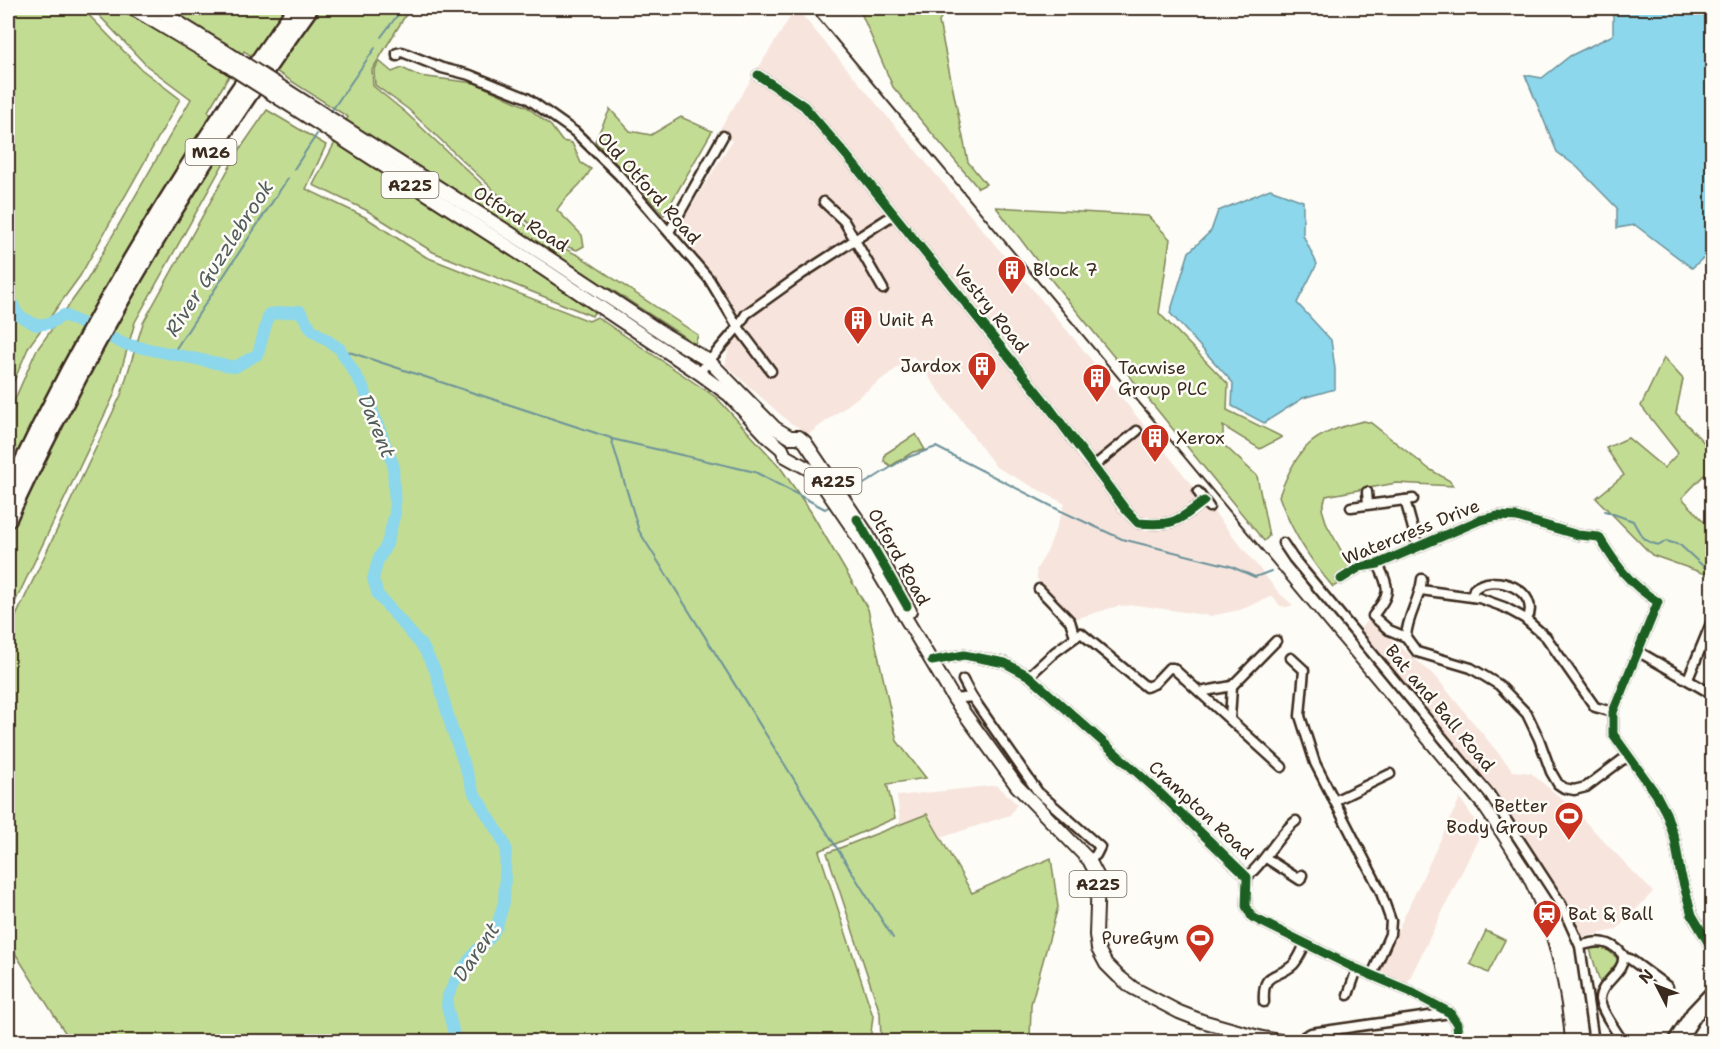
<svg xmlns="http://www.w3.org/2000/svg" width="1720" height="1049" viewBox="0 0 1720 1049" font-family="'Shantell Sans',sans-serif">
<rect width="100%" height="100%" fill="#fdfcf7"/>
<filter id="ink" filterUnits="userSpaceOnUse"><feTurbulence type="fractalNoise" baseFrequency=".0167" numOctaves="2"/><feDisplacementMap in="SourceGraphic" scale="12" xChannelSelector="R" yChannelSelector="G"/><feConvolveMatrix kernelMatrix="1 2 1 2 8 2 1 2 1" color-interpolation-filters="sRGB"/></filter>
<g filter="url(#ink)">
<g fill="#f7e5dd">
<polygon points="796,8 1081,347 1279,593 1293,605 1287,607 1280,606 1273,596 1240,610 1210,616 1137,605 1118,606 1075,619 1037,579 1036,570 1047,552 1065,504 996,467 913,356 809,434 789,422 725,365 737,311 677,229 732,141 718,132"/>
<polygon points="1369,620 1436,677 1513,771 1531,773 1569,805 1653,892 1616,930 1583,937 1577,931 1490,795 1356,633"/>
<polygon points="997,785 1017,804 1010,815 919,845 901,831 897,796"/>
<polygon points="1460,798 1482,831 1407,984 1379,970"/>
</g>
<g fill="#c3dc93" stroke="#7f8358" stroke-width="1.5">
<polygon points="8,8 82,8 141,69 180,99 80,276 29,346 8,395"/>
<path d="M92,8H410L372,70L373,86L405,112L533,232C549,237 562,249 578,255L698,335L695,344L608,287L592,316L433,252L366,210L313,185L348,117L244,51L208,111L232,148L135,322L114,395L8,617V415L36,351L87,280L191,99L147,66Z"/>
<polygon points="859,8 945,8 939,22 968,162 986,184 978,188 893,87"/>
<path d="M379,61L392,72L402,68L419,76L475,83L527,107L551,126L562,141L572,143L581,163L591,169C583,186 566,194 557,210L582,235L584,246L577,250L559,244L534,228L408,109L375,85L374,71Z"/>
<polygon points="610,109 630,131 651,135 681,117 712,131 664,215 595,141"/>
<polygon points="267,110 326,145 306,189 365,217 426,257 589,321 597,317 717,398 780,467 811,512 868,609 897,741 926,778 887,784 895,818 819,851 873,1016 870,1041 71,1042 8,942 8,633 121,395 143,323 238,152"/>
<polygon points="996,207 1148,216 1170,239 1159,313 1228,384 1227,410 1282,437 1260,449 1223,426 1223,444 1257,476 1269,536 1264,541 1053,282"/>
<polygon points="1664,358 1683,379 1676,413 1712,451 1712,485 1704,475 1682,498 1712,530 1711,576 1652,555 1596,498 1624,475 1606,448 1628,438 1664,468 1678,453 1641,406"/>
<path d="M1364,421L1371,423L1429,469L1450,481L1453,486L1396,483L1326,496L1322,509L1327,525L1351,568L1338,575L1341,582L1333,587C1309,559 1291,531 1279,496C1297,447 1313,432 1364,421Z"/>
<polygon points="916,434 925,450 913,452 891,466 884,461 885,454"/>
<polygon points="927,814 972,893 1051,858 1058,907 1031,1004 1030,1041 881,1041 880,1013 827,853"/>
<polygon points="1486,931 1505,940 1488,973 1470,964"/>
<polygon points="1604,947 1619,960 1600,983 1590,949"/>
</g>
<g fill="#8cd7ec" stroke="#6c929a" stroke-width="1.5">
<polygon points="1613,8 1712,8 1712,263 1702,259 1692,268 1635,225 1617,228 1617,208 1577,167 1557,152 1525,75 1542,78 1570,56 1613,35"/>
<polygon points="1270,189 1303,201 1303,235 1317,264 1297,303 1331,340 1335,369 1335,389 1303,398 1264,423 1232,406 1233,383 1170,313 1189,252 1211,231 1218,211"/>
</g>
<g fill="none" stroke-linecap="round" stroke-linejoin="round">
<g stroke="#6c929a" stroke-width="2">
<polyline points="381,37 403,8"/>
<polyline points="332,110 375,48"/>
<polyline points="294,169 317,134"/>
<polyline points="340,349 611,438 639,531 893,938"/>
<polyline points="173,353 288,178"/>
<polyline points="612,439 755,472 825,509 832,505"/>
<polyline points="846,495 906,458 936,447 1061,511 1122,539 1230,566 1255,577 1271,571"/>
<path d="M1605,511L1633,521C1640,534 1644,543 1660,545L1666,541L1680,545L1704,567"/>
</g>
<polyline stroke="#8cd7ec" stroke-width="12" points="8,294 18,315 36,325 50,323 64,315 124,344 235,367 258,354 269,314 300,311 312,330 340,349 364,389 393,464 395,513 387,544 378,560 373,579 378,595 423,647 435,670 452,729 474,793 501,837 506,848 504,902 497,926 489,939 477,950 458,975 448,996 447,1006 456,1042"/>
<g stroke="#3b2a1e" stroke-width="13">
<g id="street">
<polyline points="397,56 397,53 402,52 442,68 470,75 527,98 575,132 619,175 709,279 738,327 771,371"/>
<path d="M758,75L804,106L847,156L1046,403L1125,509L1138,523C1173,526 1177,522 1204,501"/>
<polyline points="824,202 844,221 883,289"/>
<polyline points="669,232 723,136"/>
<polyline points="699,373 738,327 746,314 802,274 893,215"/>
<polyline points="1094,466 1137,431"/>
<polyline points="1198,492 1209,507"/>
<polyline points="1367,492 1368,504"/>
<polyline points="1405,500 1418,547"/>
<polyline points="1351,507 1413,499"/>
<polyline points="1283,543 1293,558 1490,795 1561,904 1580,946 1594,1042"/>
<path d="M1378,564C1391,591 1390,593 1373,616L1389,630L1406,637L1417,652L1471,668L1499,685L1527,714L1539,739L1551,772L1558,784L1564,788L1574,790L1586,787L1622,760L1628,758"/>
<path d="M1341,579L1360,567L1378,564L1480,520L1498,516L1517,517L1578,535L1599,537C1617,566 1629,584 1658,602L1613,712V734L1656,794L1666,813L1675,840L1680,871L1692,915L1712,949"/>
<polyline points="1039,589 1070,621 1075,636"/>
<polyline points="1421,590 1479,598 1504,607 1524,618 1546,637 1595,707 1613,712"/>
<path d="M1472,597L1474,589C1494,571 1542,591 1527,620"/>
<path d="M1406,637C1407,616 1420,600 1422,579"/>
<polyline points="1639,652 1712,694"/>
<polyline points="1291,658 1304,670 1300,716 1315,763 1380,890 1391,921 1390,934 1372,975"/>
<polyline points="932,661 964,655 1005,663 1029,676 1160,793 1247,877 1246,906 1252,917 1357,969 1409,991 1443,1009 1450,1013 1457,1024 1458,1042"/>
<polyline points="1029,676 1055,652 1081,633 1146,687 1154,684 1169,668 1173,668 1282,767"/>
<polyline points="1688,679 1712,621"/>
<polyline points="963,680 972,697"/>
<polyline points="1200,692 1232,686 1276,641"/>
<polyline points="954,699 972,697 1038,792 1100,847 1096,855 1089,860"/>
<polyline points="1230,719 1232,686"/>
<polyline points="1334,801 1390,774"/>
<polyline points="1266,858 1300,880 1302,875"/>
<path d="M1247,877C1267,860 1277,835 1296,821"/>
<path d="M1580,946C1597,940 1611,940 1623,955C1626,973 1599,983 1600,1000C1601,1011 1617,1032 1623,1042"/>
<polyline points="1623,957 1630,959 1668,987"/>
<polyline points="1348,995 1357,969"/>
<path d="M1264,1002C1262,970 1276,980 1293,965C1299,959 1302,950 1305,944"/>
<polyline points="1305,1036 1311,1033 1450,1013"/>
</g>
</g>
<g stroke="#3b2a1e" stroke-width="16">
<g id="primary">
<polyline points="132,8 214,57"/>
<polyline points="155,8 220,48"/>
<polyline points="286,90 549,258 667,336 709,361 775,428 790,437 799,437 805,442 866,532 910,611"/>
<polyline points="280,99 542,268 699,373 729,395 769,438 782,449 785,456 814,472 849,523 954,699 1017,786 1089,860 1098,877 1096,935 1098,949 1106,964 1118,976 1133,988 1179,1012 1202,1021 1262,1038 1286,1042"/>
</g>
</g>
<g stroke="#3b2a1e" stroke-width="20">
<g id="highway">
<path d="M8,492C88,322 186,160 296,8"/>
<path d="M8,519C92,339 193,168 310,8"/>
<polyline points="1676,1042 1694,1014 1712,995"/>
</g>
</g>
<use href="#street" stroke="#fdfcf7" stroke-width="8"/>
<use href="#primary" stroke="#fdfcf7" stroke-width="12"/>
<use href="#highway" stroke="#fdfcf7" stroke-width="15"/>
<path stroke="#3b2a1e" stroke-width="2" d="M810,8L1478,809C1493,831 1508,853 1521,876C1547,927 1561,985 1565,1042"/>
<g stroke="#3b2a1e" stroke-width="16" stroke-linecap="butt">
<g id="primary-bridge">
<polyline points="220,48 286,90"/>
<polyline points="214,57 280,99"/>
</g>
</g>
<use href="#primary-bridge" stroke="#fdfcf7" stroke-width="12"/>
<g stroke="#fdfcf7" stroke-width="13">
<g id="cycleway">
<path d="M758,75L804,106L847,156L1046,403L1125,509L1138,523C1173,526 1177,522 1204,501"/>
<polyline points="857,519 907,606"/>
<path d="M1341,579L1360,567L1378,564L1480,520L1498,516L1517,517L1578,535L1599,537C1617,566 1629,584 1658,602L1613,712V734L1656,794L1666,813L1675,840L1680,871L1692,915L1712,949"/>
<polyline points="932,661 964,655 1005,663 1029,676 1160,793 1247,877 1246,906 1252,917 1357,969 1409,991 1443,1009 1450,1013 1457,1024 1458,1042"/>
</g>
</g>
<use href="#cycleway" stroke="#1b5e20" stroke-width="9"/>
</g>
</g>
<defs>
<g id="building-pin" transform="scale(1.5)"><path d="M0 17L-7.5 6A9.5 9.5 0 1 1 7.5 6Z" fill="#c8321e" stroke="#fdfcf7"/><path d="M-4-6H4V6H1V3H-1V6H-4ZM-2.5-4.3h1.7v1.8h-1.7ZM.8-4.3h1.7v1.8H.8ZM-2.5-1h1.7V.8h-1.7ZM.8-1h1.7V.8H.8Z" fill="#fff"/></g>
<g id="stadium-pin" transform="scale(1.5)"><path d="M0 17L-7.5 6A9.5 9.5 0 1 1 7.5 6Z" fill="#c8321e" stroke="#fdfcf7"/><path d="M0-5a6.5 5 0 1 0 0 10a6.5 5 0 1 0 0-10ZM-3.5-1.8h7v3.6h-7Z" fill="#fff"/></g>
<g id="station-pin" transform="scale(1.5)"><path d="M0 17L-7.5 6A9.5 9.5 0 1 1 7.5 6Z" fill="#c8321e" stroke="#fdfcf7"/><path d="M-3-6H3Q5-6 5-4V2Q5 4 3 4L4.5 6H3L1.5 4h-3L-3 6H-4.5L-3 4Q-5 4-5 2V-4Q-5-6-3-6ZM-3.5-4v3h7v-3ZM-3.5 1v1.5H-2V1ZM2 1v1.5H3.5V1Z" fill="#fff"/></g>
</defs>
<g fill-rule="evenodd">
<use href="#building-pin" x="1012" y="270"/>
<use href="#building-pin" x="858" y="320"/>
<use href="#building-pin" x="982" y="366"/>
<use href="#building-pin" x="1097" y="378"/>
<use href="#building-pin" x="1155" y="438"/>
<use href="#stadium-pin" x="1569" y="816"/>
<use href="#station-pin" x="1547" y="914"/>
<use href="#stadium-pin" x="1200" y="938"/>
</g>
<g text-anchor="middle" stroke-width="5" stroke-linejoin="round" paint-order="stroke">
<g fill="#fdfcf7" stroke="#75695f" stroke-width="1.5">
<rect x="185.5" y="139" width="51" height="26" rx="4.5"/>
<rect x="381.5" y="172" width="57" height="26" rx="4.5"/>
<rect x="804.5" y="468" width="57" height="26" rx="4.5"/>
<rect x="1069.5" y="871" width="57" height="26" rx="4.5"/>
</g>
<g font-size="16" font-weight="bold" fill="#3b2a1e">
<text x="211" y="158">M26</text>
<text x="410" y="191">A225</text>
<text x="833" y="487">A225</text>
<text x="1098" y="890">A225</text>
</g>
<g font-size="18" fill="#3b2a1e" stroke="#fdfcf7">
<text transform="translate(649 188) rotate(48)" y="6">Old Otford Road</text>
<text transform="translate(521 219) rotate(32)" y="6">Otford Road</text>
<text transform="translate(991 309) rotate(51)" y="6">Vestry Road</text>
<text transform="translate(1411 532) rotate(-22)" y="6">Watercress Drive</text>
<text transform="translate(899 557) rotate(61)" y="6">Otford Road</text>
<text transform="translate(1440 708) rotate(50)" y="6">Bat and Ball Road</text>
<text transform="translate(1201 810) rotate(43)" y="6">Crampton Road</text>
</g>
<g font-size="18" fill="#3b2a1e" stroke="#fdfcf7" text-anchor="start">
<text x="1033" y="276">Block 7</text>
<text x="879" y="326">Unit A</text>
<text x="961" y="372" text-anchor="end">Jardox</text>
<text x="1118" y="374">Tacwise<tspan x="1118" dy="21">Group PLC</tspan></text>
<text x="1176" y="444">Xerox</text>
<text x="1548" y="812" text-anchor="end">Better<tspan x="1548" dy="21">Body Group</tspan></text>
<text x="1568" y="920">Bat &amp; Ball</text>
<text x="1179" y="944" text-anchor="end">PureGym</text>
</g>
<g font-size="20" font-style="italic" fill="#535e5c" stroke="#fdfcf7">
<text transform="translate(219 258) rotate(-57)" y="7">River Guzzlebrook</text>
<text transform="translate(377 426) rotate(68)" y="7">Darent</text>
<text transform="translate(476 952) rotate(-56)" y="7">Darent</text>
</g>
</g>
<rect width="1720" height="1049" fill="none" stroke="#fdfcf7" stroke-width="30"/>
<rect x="15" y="15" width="1690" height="1019" fill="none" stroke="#3b2a1e" stroke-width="2" filter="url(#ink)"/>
<g transform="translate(1657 986) rotate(312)" stroke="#fdfcf7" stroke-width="4.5" paint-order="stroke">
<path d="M0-4.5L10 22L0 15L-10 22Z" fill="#3b2a1e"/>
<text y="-9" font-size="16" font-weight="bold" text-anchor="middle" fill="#3b2a1e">N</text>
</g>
</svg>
